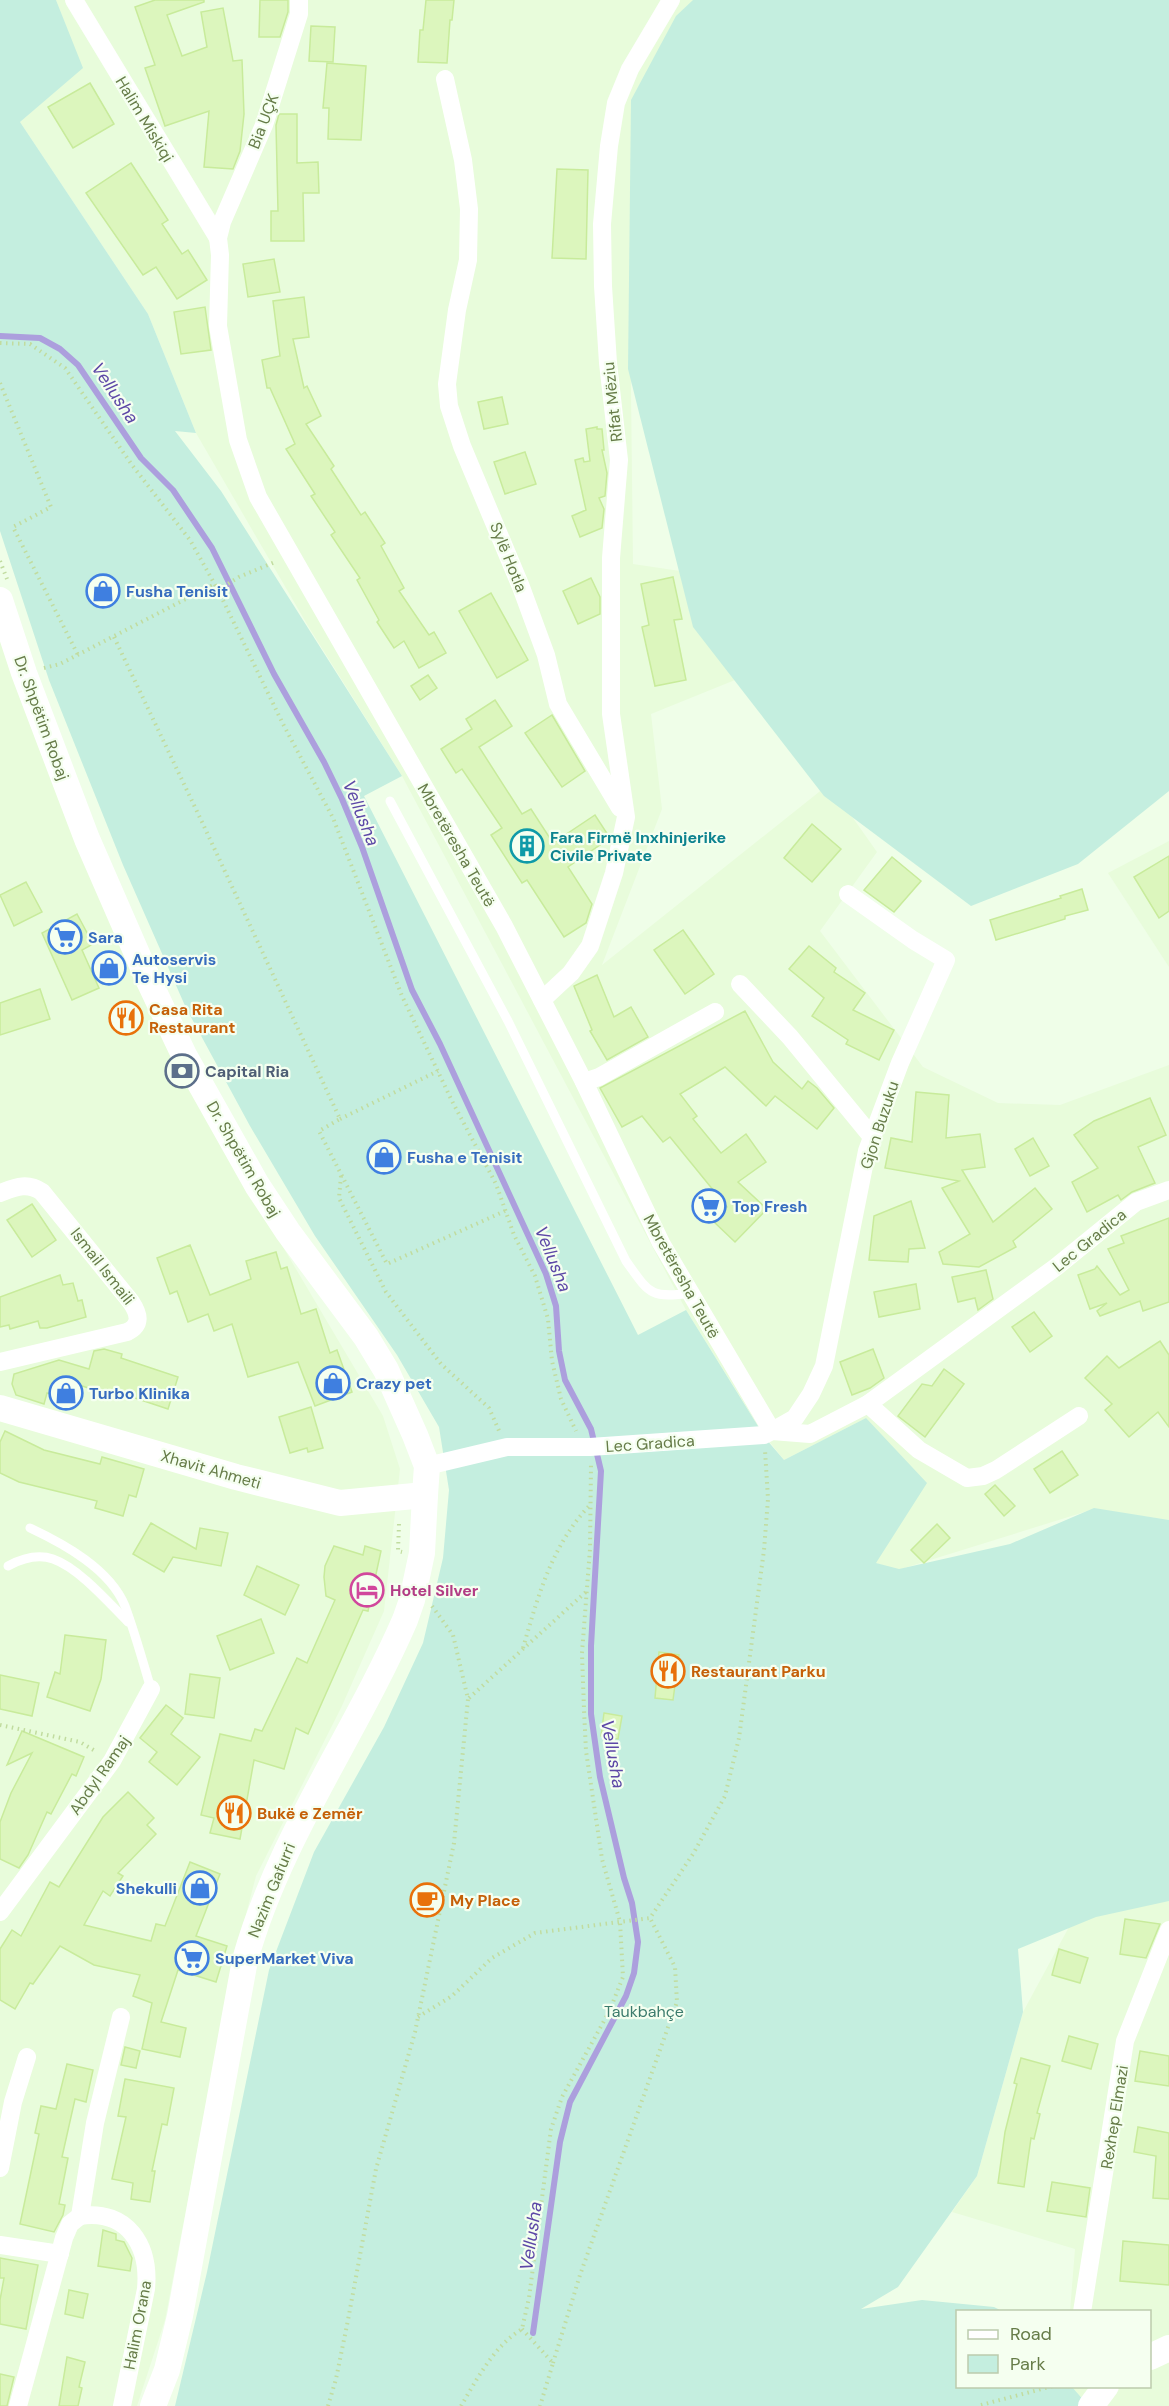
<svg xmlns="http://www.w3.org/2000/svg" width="1169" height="2406" viewBox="0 0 1169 2406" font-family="'DM Sans',sans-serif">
<rect width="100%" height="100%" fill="#effee8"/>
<g fill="#e8fcdb">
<polygon points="56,0 694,0 630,302 633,564 680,571 735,680 651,714 662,809 602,965 829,784 877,852 820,931 923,1067 998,1103 1060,1105 1169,1065 1169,1520 1094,1509 898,1570 876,1563 866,1418 784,1460 764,1435 686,1310 402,776 308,626 196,433 148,314 20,122 82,68"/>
<polygon points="0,619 251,1193 383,1416 400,1469 384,1611 341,1708 256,1876 233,1964 165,2320 137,2406 0,2406"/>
<polygon points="1169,841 1169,967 1108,873"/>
<polygon points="1169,1897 1169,2406 1086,2406 1087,2404 1072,2387 1150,2386 1150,2312 1070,2311 1075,2249 952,2212 977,2176 1023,2012 1076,1914"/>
</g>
<g fill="#c4eedf">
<polygon points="0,0 56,0 83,68 20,122 148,314 196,433 175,431 221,491 402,776 364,796 638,1335 686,1310 766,1439 784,1460 866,1418 927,1483 876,1563 899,1569 1010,1544 1094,1508 1169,1520 1169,1901 1096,1917 1018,1949 1023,2012 977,2176 898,2287 861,2309 922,2300 994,2307 1002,2311 958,2312 958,2386 1072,2387 1087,2404 1085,2406 175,2406 207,2272 269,1970 314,1852 384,1727 423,1643 443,1558 449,1490 439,1427 397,1355 315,1236 250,1126 186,1008 123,865 49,680 0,531"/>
<polygon points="693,0 1169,0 1169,791 1078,864 971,906 824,796 693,627 628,369 631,100 676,16"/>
</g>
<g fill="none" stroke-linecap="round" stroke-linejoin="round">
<polyline stroke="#ac9fdd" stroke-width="6" points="0,336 40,338 60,349 78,365 141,458 173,490 212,548 274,674 324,762 342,799 362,847 412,990 440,1044 546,1274 556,1306 559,1351 565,1380 591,1429 601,1471 591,1646 591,1714 600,1777 624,1878 632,1903 638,1942 634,1973 626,1996 570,2102 560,2142 533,2333"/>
</g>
<g fill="#dcf6bd" stroke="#c8eb9b" stroke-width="1.5">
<polygon points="155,0 204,0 204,2 167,15 182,56 207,47 201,12 223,8 233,61 242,60 244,114 240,151 233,169 204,167 209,111 165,126 145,68 155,65 135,7"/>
<polygon points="260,0 288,0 288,12 280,37 259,37"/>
<polygon points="426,0 454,0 452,20 450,20 447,63 418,62 420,30 423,30"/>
<polygon points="311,26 335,27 333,62 309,61"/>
<polygon points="327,63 366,66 361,140 328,139 329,108 323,108"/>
<polygon points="90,83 114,124 73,148 48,107"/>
<polygon points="279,114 297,114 297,163 318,162 319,193 303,193 304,241 271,241 271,211 278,211 276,125"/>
<polygon points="131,163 168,220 162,224 182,254 188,250 207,280 177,299 156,267 143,275 86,193"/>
<polygon points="557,169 588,170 586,259 552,258"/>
<polygon points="274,259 280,292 248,297 243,264"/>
<polygon points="304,297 309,337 293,339 304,388 307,386 321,416 306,424 334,466 331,469 361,515 365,512 385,543 381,546 404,588 399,591 429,635 434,632 446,653 419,668 404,641 394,648 377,622 379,620 357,580 360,578 331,535 335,532 311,496 315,494 286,449 295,444 270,388 267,388 262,360 280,356 273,301"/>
<polygon points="205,307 211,350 181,354 174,312"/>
<polygon points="502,397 508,424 484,429 478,402"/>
<polygon points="597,427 597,429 602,429 604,450 602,450 607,473 605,496 599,498 604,509 602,528 580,537 572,516 586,510 575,460 583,458 584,462 590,461 586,429"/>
<polygon points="525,452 536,484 505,494 494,462"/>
<polygon points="673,577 682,619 674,620 686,680 655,686 642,627 649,625 641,584"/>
<polygon points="591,578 600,597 600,614 578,624 563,591"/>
<polygon points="491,593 528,660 497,678 459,611"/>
<polygon points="428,675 437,688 420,700 411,686"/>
<polygon points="495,700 512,726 479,747 522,814 531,809 553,843 595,815 610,838 568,867 592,904 586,923 564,937 527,880 522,883 491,835 502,828 462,769 456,773 441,749 472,729 466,719"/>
<polygon points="552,715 585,771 562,787 525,733"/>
<polygon points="812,824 841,849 812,882 784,858"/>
<polygon points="1169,856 1169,911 1159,918 1134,877"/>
<polygon points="892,857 921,881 894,912 864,890"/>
<polygon points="26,882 42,912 14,926 0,895"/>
<polygon points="1082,889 1088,910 1065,916 1065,919 996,940 990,920 1061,898 1060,896"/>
<polygon points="77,914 93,944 82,950 99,988 72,1000 42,933"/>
<polygon points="683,930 714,974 685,994 654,950"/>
<polygon points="809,946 836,968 834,972 865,993 853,1010 894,1030 879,1060 846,1044 848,1040 812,1016 824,998 789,969"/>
<polygon points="597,975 614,1017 631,1007 648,1037 607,1060 590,1031 592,1030 574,986"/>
<polygon points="40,989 50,1019 0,1035 0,1003"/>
<polygon points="745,1011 773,1062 802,1089 808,1081 817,1088 834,1108 817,1129 775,1096 766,1106 725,1067 680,1094 697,1116 693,1119 721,1153 746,1134 766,1162 738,1182 767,1209 735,1242 713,1221 727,1207 670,1137 663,1142 642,1116 622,1127 600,1088"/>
<polygon points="916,1092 949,1095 946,1138 980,1134 985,1167 962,1170 993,1222 1035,1188 1052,1209 1013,1241 1016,1247 979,1267 943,1264 939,1252 970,1234 942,1188 959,1181 885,1168 891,1138 912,1142"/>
<polygon points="1150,1098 1166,1135 1138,1147 1155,1183 1132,1192 1121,1200 1118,1195 1087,1212 1072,1182 1098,1168 1074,1135 1094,1121"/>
<polygon points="1033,1138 1049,1166 1030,1176 1015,1149"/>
<polygon points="911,1201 925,1248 909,1249 908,1262 869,1260 874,1216"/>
<polygon points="32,1204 56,1240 32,1257 7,1220"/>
<polygon points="1169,1218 1169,1302 1143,1311 1140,1301 1100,1316 1097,1311 1107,1303 1090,1309 1078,1275 1095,1269 1097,1266 1120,1295 1129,1290 1108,1249 1124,1243 1121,1236"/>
<polygon points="190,1245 210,1295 251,1279 246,1261 276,1252 281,1269 287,1267 301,1314 316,1309 330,1353 337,1350 352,1392 315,1406 298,1362 248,1377 232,1324 214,1331 208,1314 188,1322 177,1291 170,1294 157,1258"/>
<polygon points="986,1270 993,1299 978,1310 975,1298 958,1302 952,1277"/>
<polygon points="60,1275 63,1285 73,1283 78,1301 82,1300 86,1317 47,1328 40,1328 38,1321 10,1329 9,1325 0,1327 0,1297"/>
<polygon points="916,1284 920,1309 879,1317 874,1292"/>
<polygon points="1034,1312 1052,1336 1030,1352 1012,1327"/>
<polygon points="1160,1341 1169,1355 1169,1427 1158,1412 1129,1437 1105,1410 1112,1404 1085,1378 1107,1356 1119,1368"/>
<polygon points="104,1349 122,1354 121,1358 178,1377 168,1409 111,1390 110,1395 76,1384 71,1400 47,1393 44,1404 16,1395 12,1384 14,1374 59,1360 89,1369 94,1351"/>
<polygon points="873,1349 884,1378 870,1388 852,1395 840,1362"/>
<polygon points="944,1369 964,1384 925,1437 898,1416 922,1384 932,1386"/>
<polygon points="311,1407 323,1448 308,1452 307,1448 290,1453 279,1417"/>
<polygon points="5,1431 44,1450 100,1464 102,1457 144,1469 136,1497 129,1495 123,1516 95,1508 97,1501 19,1482 0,1473 0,1442"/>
<polygon points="1062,1451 1078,1475 1050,1493 1034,1469"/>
<polygon points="995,1485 1015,1506 1004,1516 985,1494"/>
<polygon points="151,1523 196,1549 200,1528 228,1533 221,1566 173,1557 164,1572 133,1554"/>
<polygon points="937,1524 950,1538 924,1563 911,1550"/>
<polygon points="334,1546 363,1555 365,1546 381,1551 368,1611 363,1610 308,1734 296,1728 284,1769 254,1760 240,1839 210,1833 214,1818 201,1815 220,1734 251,1741 255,1729 262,1731 297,1658 307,1663 335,1600 326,1596 324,1577 325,1566"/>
<polygon points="257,1566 299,1585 285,1615 244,1595"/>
<polygon points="261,1619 274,1653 230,1670 217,1636"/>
<polygon points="65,1635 106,1640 101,1679 90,1711 47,1697 55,1672 60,1674"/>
<polygon points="659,1652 679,1655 673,1700 655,1698"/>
<polygon points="190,1674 220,1678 214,1718 185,1714"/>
<polygon points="0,1675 39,1683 32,1716 0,1709"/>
<polygon points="166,1705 183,1718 171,1734 200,1757 177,1785 149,1762 157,1752 140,1738"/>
<polygon points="604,1713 622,1716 618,1739 601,1736"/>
<polygon points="22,1731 84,1757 76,1776 72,1774 51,1814 47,1812 28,1855 19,1868 0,1859 0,1822 11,1793 32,1753 7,1765"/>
<polygon points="128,1792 154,1818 147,1825 156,1834 118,1873 123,1876 110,1896 103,1891 84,1925 151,1941 156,1924 165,1926 190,1862 220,1874 196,1936 227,1946 216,1982 178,1970 161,2022 186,2028 180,2057 142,2049 152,2003 133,1996 140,1975 94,1965 60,1946 33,1984 30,1983 15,2009 0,2000 0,1949 12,1930 21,1936 50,1882 59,1887 103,1817"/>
<polygon points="1125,1919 1160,1924 1146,1958 1120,1954"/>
<polygon points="1059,1949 1088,1958 1080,1983 1052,1975"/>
<polygon points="1069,2036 1098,2044 1091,2069 1062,2061"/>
<polygon points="125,2047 140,2051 136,2068 121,2065"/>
<polygon points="1140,2051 1169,2056 1169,2086 1135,2081"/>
<polygon points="1021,2058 1050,2066 1037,2113 1040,2114 1034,2139 1031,2138 1024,2187 998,2183 1005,2132 1017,2084 1014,2083"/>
<polygon points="67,2064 93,2070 86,2102 75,2099 62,2157 68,2158 59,2204 65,2205 63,2215 54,2232 20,2224 39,2134 35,2133 41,2106 56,2109"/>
<polygon points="125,2079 174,2088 167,2125 162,2124 152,2171 155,2171 150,2202 131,2199 133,2183 112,2179 126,2117 118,2116"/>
<polygon points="1138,2127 1169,2133 1169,2199 1153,2198 1156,2156 1134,2152"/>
<polygon points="1052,2182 1090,2188 1086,2217 1047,2211"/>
<polygon points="103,2230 116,2234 116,2240 124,2242 132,2258 130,2271 98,2266"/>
<polygon points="1123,2241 1169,2245 1169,2285 1120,2281"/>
<polygon points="0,2258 38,2265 26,2329 0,2324 0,2300 4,2278 0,2278"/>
<polygon points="69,2290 88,2294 83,2318 65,2314"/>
<polygon points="67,2357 85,2362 79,2387 82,2388 78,2406 59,2406"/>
<polygon points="0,2374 14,2377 7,2406 0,2406"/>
</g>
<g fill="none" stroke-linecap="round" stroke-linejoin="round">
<g stroke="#c1dc9f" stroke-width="4" stroke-dasharray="1.5 4.5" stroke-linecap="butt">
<polyline points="0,343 30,344 65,368 132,465 190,540 218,590 283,724 333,818 402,996 452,1101 496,1184 514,1235 535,1276 548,1319 552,1361 561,1399 576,1431"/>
<polyline points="0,383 51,507 13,527 78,655"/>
<polyline points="0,561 7,579"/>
<polyline points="218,590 239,577 275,562"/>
<polyline points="114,637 202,822 340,1119 319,1131 387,1264 505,1211"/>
<polyline points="44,668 60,664 215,584"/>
<polyline points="340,1119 438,1071"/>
<polyline points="341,1176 339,1198 386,1292 441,1364 489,1408 500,1433"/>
<polyline points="399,1524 398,1551 402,1552"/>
<path d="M523,1648C538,1596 552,1544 591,1504"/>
<polyline points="469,1698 587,1591"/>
<polyline points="0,1725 80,1742 97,1752"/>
<polyline points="418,2017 452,1996 492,1958 535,1933 650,1918 693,1854 725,1796 739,1738 764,1550 768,1499 765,1450"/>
<polyline points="522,2329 553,2363 540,2406"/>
<polyline points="553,2363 580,2275 677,2002 675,1967 650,1918"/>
<polyline points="981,2405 1053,2386"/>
<polyline points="328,2406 336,2379 348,2320 376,2169 415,2032 454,1843 468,1699 453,1635 432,1606"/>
<path d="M461,2406C477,2379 494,2346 522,2329L529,2298L551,2129L562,2097L609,2012L623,1977L620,1922L602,1859L586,1751L584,1710L582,1653L590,1549L591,1465"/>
</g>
<g stroke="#fff" stroke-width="9">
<path d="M390,801L508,1021L626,1261C649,1293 650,1299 691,1293"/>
<path d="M30,1528C64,1544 110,1569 125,1606C135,1633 143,1662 151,1689"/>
<path d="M8,1566C21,1559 38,1554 53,1559C79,1568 109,1603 128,1622"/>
</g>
<g stroke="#fff" stroke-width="18">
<polyline points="74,0 218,238"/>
<polyline points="299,0 299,14 264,125 222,222 218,238 220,255 218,326 238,440 258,497 504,926 584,1082 661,1243 772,1431 795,1418 811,1394 824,1366 867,1151 900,1063 946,960 913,940 848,894"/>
<polyline points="445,79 463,160 469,209 468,260 457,310 447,384 449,406 462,446 521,587 546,655 558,704 620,808"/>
<polyline points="740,984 790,1037 872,1137"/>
<polyline points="542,1000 571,973 590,946 614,873 626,817 611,714 611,558 619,460 608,363 603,286 602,224 609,146 616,103 630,69 671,0"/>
<polyline points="584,1082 599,1077 715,1012"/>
<path d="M0,1193C16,1187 27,1182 42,1192L131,1302C139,1314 142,1325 127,1332L0,1362"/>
<polyline points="868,1404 919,1450 967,1478 983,1476 996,1470 1079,1416"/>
<polyline points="427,1466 507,1447 590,1447 764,1435 772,1431 810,1434 868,1404 1056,1267 1136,1202 1169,1190"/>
<polyline points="0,1912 112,1761 151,1689"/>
<polyline points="0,2168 13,2102 27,2057"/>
<path d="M80,2216C128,2209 150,2246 146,2289L122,2406"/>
<polyline points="0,2245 60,2254"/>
<polyline points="1082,2312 1125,2041 1169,1930"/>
<polyline points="18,2406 64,2238 70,2224 80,2216 95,2123 121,2017"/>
</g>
<g stroke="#fff" stroke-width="26">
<path d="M0,600L24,673L87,839L148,979L184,1055L257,1185L288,1232L366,1337L386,1370L415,1435L427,1466L425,1495L422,1553L412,1600L405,1620C355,1735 279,1838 245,1960L180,2316L167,2370L153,2406"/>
<polyline points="0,1408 236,1477 340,1503 425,1495"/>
<polyline points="1150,2357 1169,2348"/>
<polyline points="1091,2406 1106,2386"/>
</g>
</g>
<defs>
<g id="shop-ring" transform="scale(1.725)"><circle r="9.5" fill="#f5fff0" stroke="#3f7fe0" stroke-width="1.5"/><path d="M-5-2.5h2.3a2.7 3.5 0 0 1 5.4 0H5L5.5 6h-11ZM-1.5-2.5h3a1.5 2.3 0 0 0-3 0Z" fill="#3f7fe0"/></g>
<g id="building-ring" transform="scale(1.725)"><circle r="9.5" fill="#f5fff0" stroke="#0f9aa8" stroke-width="1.5"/><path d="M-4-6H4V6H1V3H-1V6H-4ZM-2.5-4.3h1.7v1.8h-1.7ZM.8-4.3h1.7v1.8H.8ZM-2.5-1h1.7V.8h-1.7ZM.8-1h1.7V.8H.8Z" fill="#0f9aa8"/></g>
<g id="supermarket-ring" transform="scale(1.725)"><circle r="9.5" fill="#f5fff0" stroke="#3f7fe0" stroke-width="1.5"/><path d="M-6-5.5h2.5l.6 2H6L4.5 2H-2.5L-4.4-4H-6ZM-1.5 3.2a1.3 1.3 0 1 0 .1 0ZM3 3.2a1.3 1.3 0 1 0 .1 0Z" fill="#3f7fe0"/></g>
<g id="restaurant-ring" transform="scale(1.725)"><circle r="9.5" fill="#f5fff0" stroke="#e8710a" stroke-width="1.5"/><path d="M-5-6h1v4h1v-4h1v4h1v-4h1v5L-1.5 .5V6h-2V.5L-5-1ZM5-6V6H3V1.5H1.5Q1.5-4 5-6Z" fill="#e8710a"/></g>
<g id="bank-ring" transform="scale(1.725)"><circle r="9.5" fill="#f5fff0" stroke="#5c6f8a" stroke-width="1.5"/><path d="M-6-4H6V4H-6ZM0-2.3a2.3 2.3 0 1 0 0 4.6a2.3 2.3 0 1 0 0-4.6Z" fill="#5c6f8a"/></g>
<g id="hotel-ring" transform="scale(1.725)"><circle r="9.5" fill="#f5fff0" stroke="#d1479c" stroke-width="1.5"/><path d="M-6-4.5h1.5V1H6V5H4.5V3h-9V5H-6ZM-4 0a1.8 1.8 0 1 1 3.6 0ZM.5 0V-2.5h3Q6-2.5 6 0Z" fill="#d1479c"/></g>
<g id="cafe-ring" transform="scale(1.725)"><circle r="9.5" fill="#f5fff0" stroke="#e8710a" stroke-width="1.5"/><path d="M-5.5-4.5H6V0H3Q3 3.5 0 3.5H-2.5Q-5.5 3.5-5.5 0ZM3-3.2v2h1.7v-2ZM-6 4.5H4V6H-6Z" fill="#e8710a"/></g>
</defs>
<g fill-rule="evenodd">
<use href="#shop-ring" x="103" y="591"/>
<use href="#building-ring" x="527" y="846"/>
<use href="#supermarket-ring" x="65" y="937"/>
<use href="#shop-ring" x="109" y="968"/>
<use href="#restaurant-ring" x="126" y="1018"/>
<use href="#bank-ring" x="182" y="1071"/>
<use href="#shop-ring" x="384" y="1157"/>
<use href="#supermarket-ring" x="709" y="1206"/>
<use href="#shop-ring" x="333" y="1383"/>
<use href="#shop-ring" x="66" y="1393"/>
<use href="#hotel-ring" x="367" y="1590"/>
<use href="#restaurant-ring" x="668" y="1671"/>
<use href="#restaurant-ring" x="234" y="1813"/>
<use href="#shop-ring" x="200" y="1888"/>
<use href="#cafe-ring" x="427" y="1900"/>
<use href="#supermarket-ring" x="192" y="1958"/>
</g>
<g text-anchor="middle" stroke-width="4.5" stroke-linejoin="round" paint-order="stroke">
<g font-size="16" fill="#667c48" stroke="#f5fff0">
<text transform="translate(145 119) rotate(59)" y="6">Halim Miskiqi</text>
<text transform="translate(263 121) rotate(-69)" y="6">Bia UÇK</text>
<text transform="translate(612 402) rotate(-96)" y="6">Rifat Mëziu</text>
<text transform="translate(509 557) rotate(68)" y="6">Sylë Hotla</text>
<text transform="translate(42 718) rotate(70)" y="6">Dr. Shpëtim Robaj</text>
<text transform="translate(457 845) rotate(60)" y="6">Mbretëresha Teutë</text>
<text transform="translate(879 1125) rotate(-72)" y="6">Gjon Buzuku</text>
<text transform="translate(244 1159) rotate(60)" y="6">Dr. Shpëtim Robaj</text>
<text transform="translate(1089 1240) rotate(-39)" y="6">Lec Gradica</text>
<text transform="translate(103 1266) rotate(52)" y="6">Ismail Ismaili</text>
<text transform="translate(682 1276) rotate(61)" y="6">Mbretëresha Teutë</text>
<text transform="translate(650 1443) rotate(-4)" y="6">Lec Gradica</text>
<text transform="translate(211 1469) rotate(16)" y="6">Xhavit Ahmeti</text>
<text transform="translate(99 1775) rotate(-55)" y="6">Abdyl Ramaj</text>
<text transform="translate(271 1890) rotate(-68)" y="6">Nazim Gafurri</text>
<text transform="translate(1114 2117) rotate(-81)" y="6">Rexhep Elmazi</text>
<text transform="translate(137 2325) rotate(-79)" y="6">Halim Orana</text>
</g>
<g font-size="16" font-weight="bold" fill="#366cbe" stroke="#f5fff0" text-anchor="start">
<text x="126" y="597">Fusha Tenisit</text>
<text x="88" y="943">Sara</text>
<text x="132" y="965">Autoservis<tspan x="132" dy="18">Te Hysi</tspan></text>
<text x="407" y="1163">Fusha e Tenisit</text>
<text x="732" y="1212">Top Fresh</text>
<text x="356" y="1389">Crazy pet</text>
<text x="89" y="1399">Turbo Klinika</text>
<text x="177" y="1894" text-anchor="end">Shekulli</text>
<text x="215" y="1964">SuperMarket Viva</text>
</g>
<g font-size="16" font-weight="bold" fill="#0d838f" stroke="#f5fff0" text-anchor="start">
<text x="550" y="843">Fara Firmë Inxhinjerike<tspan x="550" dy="18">Civile Private</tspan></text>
</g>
<g font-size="16" font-weight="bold" fill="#c56008" stroke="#f5fff0" text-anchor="start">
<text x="149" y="1015">Casa Rita<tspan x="149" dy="18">Restaurant</tspan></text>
<text x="691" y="1677">Restaurant Parku</text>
<text x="257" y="1819">Bukë e Zemër</text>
<text x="450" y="1906">My Place</text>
</g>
<g font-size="16" font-weight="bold" fill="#4e5e75" stroke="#f5fff0" text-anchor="start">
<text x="205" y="1077">Capital Ria</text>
</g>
<g font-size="16" font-weight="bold" fill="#b23c85" stroke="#f5fff0" text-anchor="start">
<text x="390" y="1596">Hotel Silver</text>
</g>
<g font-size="16" fill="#3c7c6d" stroke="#f5fff0">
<text x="644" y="2017">Taukbahçe</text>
</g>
<g font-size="18" font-style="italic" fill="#5d48a7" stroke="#f5fff0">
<text transform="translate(115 393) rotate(56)" y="6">Vellusha</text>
<text transform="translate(361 813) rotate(68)" y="6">Vellusha</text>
<text transform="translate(553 1259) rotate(68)" y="6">Vellusha</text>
<text transform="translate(613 1754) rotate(80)" y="6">Vellusha</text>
<text transform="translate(531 2236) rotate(-82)" y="6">Vellusha</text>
</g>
</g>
<rect x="956" y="2310" width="195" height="78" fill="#f5fff0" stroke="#bccbad" stroke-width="1.5"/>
<rect x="968" y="2330" width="30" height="9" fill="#ffffff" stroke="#bccbad" stroke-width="1.5"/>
<text x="1010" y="2340" font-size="18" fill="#667c48">Road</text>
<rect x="968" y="2355" width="30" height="18" fill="#c4eedf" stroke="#bccbad" stroke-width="1.5"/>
<text x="1010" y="2370" font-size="18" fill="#667c48">Park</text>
</svg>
